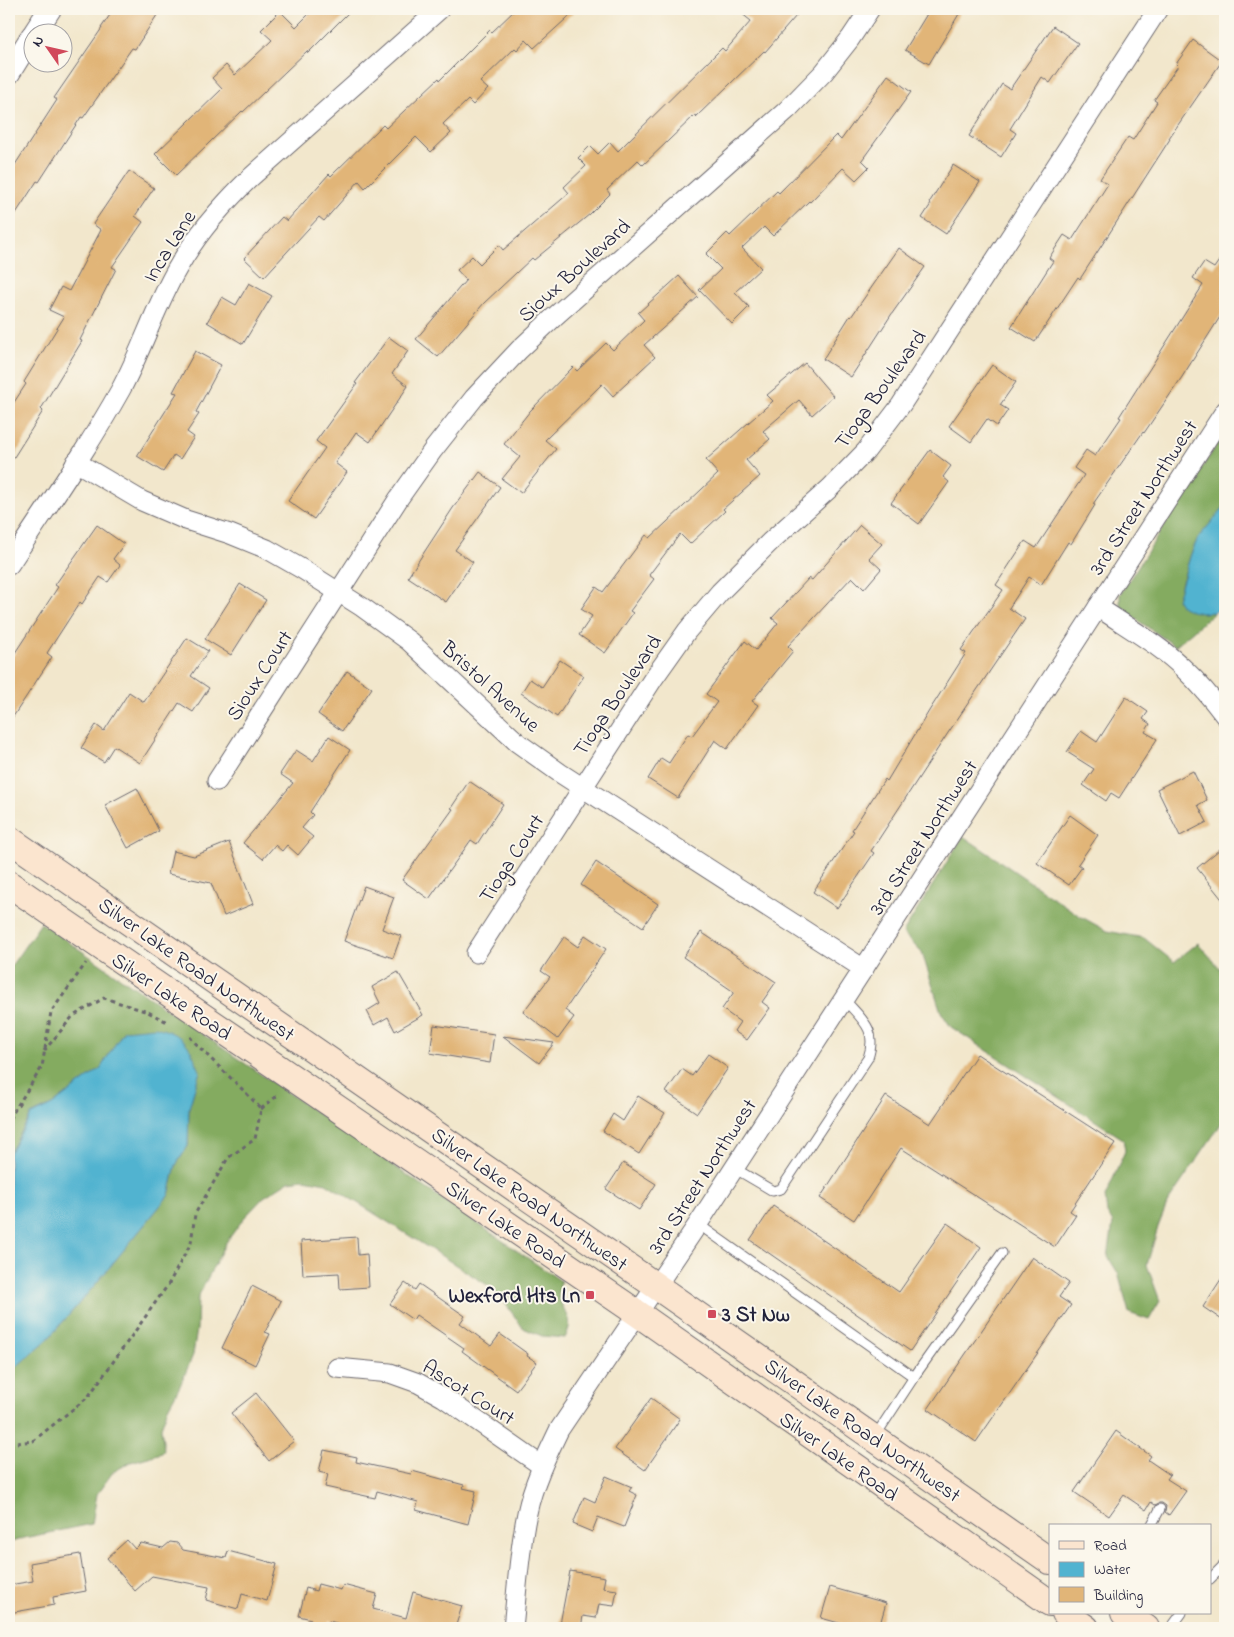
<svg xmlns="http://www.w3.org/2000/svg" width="1234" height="1637" viewBox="0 0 1234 1637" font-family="'Indie Flower',sans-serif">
<rect width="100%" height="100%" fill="#fbf7ec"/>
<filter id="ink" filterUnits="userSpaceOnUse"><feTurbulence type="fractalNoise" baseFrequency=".02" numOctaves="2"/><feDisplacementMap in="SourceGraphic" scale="10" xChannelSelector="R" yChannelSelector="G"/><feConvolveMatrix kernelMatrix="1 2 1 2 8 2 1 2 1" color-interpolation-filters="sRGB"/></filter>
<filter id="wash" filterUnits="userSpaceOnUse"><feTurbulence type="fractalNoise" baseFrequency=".0096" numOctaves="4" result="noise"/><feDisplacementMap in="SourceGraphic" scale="20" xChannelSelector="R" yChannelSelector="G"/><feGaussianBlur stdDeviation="1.12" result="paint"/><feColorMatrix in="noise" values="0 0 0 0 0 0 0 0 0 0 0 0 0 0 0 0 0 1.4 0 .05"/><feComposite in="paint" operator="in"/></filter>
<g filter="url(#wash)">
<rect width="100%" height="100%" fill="#f2e7cc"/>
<g fill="#84ab61" stroke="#53664e">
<polygon points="1225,432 1225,506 1198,538 1191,554 1181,585 1201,613 1215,612 1175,646 1127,613 1120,605 1120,594"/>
<polygon points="963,836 1080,916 1107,931 1144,938 1174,962 1198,943 1225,974 1225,1118 1168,1202 1158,1227 1147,1265 1160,1301 1149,1320 1129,1313 1118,1273 1108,1257 1113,1223 1107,1213 1105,1197 1125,1151 1123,1139 951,1027 941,1012 922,953 903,933"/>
<path d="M41,923L561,1281C560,1286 558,1292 559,1297C564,1316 576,1316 565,1338L542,1336L523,1328L504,1302L489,1286L326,1183L304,1179L289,1181L264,1197L244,1218L225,1244L198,1297L197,1329L193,1355L180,1386L168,1408L161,1427L164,1450L162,1453L131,1462L113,1472L97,1494L92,1524L24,1538L9,1543V1373L47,1340L94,1286L169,1195L176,1165L188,1146L189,1108L200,1071L124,1030L100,1069L52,1105L31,1115L9,1154V969Z"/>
</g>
<g fill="#51b3d0" stroke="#3a6a86">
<polygon points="1225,506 1225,605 1215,612 1201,613 1191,611 1182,607 1177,599 1191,554 1198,538"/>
<path d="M156,1027C187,1037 188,1043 200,1071L189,1108L188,1146L176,1165L169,1195L94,1286L47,1340L9,1373V1154L31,1115L52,1105L100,1069L124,1030Z"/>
</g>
<g id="blocks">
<g fill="#e1b578">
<polygon points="114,9 161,9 135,49 132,48 83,118 81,117 39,182 37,181 9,224 9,174 57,100 54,98 102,28 101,28"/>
<polygon points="314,9 352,9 308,53 307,51 243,112 242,111 176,175 155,154 222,89 212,78 226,65 235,75 272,40 261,30 280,11 296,27"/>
<polygon points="516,9 577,9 534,48 526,40 517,50 515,48 480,82 488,89 473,105 468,100 443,124 451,133 431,152 416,137 365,188 359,181 324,221 319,217 264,277 244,258 282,217 287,221 329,174 331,176 383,125 386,128 439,78 440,80 490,30 492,32"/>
<polygon points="736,9 802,9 765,52 764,51 696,117 695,115 643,165 638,160 607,190 610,194 590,214 534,260 532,258 484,303 438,357 416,339 466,280 457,270 472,256 480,264 499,245 503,250 569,193 564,187 586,166 578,158 590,146 598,154 610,142 618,151 722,48 725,51 751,21"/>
<polygon points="930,9 962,9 929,64 905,50"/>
<polygon points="1053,26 1078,43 1050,83 1042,77 1010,129 1016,133 1001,157 969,136 1002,84 1010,89"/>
<polygon points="1193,40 1222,61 1169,138 1170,139 1080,279 1078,277 1035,342 1011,327 1053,261 1049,258 1064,235 1072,240 1108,184 1100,179 1128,137 1133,140 1157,102 1154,100 1178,66 1176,64"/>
<polygon points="888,75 911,92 862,160 869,167 856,180 843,168 810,202 809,201 773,236 764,227 742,248 761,268 735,292 749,307 732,324 699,290 721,269 706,254 727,233 730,236 777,191 779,193 836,135 841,140"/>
<polygon points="953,165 980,182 946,234 922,218 931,204 929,203"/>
<polygon points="129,171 154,188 135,216 143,222 112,267 116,269 80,340 82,341 41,409 43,411 9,465 9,410 26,384 24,382 64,317 49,310 61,287 69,291 101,230 93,224"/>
<polygon points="899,248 925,267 891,315 851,377 823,359 850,316 851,317"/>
<polygon points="1225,252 1225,309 1182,377 1144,433 1143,432 1093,504 1095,505 1071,544 1068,542 1041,585 1029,577 1009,608 1025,619 948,733 871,851 874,853 837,908 813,892 854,831 852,830 885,779 887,781 929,711 966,653 961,650 1003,590 996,585 1025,541 1036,548 1084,475 1074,468 1086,450 1095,456 1121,418 1119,417 1203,285 1193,278 1204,262 1214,268"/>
<polygon points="679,276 698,297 644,345 655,357 613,396 602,384 545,440 556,449 521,493 502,479 520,457 504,444 530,411 573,367 577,371 606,343 613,350 644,320 638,313"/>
<polygon points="249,283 272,296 243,344 207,322 222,297 236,305"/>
<polygon points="389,337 408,351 392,374 408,386 370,442 356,432 335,463 347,472 314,519 288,501 325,448 316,441 357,384 355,383"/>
<polygon points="195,351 221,365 196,412 199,414 187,432 194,437 180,459 174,455 163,472 137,456 177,393 173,392"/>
<polygon points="805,363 833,396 812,415 799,400 763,431 770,439 746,460 760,476 723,509 725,511 690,544 680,534 649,575 654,579 630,611 633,613 605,653 579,635 592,616 581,609 596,587 603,592 646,535 650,538 718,474 706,460 773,401 767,395"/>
<polygon points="992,365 1016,382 1000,405 1008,410 997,426 987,419 971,442 949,426"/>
<polygon points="930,450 951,466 943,477 949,482 919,524 891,503"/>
<polygon points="480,472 500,487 455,550 473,562 446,602 408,577 453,508"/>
<polygon points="97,525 124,544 113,559 120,565 108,582 100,577 82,604 80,602 47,653 52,657 9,723 9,662 58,587 55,585"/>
<polygon points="860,525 882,544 869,558 881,569 864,589 852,577 788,646 793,651 752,701 758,705 727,749 715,740 678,798 648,779 661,758 669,763 688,734 692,736 717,702 706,694 745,641 756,650 778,623 772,618 809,578 812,580"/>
<polygon points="240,584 266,600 231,655 205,639"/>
<polygon points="187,638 208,651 191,676 209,688 193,712 179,703 140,763 114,746 104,762 81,748 96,725 104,731 129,692 144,702"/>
<polygon points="560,660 584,676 557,717 521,693 530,679 542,687"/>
<polygon points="347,671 372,688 342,731 318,714"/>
<polygon points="1126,697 1148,712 1143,719 1150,724 1145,732 1157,739 1119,798 1111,793 1106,801 1083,785 1094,769 1067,752 1081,731 1097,742"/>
<polygon points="329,736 350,750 310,812 313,815 302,828 313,837 298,855 287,845 282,851 275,845 263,859 243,843 293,783 280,774 296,750 313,761"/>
<polygon points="1193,771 1207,800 1198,805 1207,822 1180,836 1157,789"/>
<polygon points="469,781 503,804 477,844 471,840 429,899 402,880 453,809 451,808"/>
<polygon points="137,788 159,831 128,848 105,805"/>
<polygon points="1070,815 1098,835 1078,864 1082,867 1069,885 1037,863"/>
<polygon points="229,842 253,904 224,916 211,883 168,874 173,851 194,856"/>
<polygon points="1225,845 1225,903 1197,868"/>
<polygon points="596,862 658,904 643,927 581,885"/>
<polygon points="364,886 394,897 382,929 401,936 393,958 344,941"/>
<polygon points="701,932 776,982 762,1002 770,1008 747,1040 734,1031 740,1022 722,1009 734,992 683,957"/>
<polygon points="585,935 606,949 565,1010 574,1017 558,1039 523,1012 550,977 541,971 564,937 578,947"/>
<polygon points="398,972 423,1015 395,1031 388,1017 374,1025 367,1011 380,1003 372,987"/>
<polygon points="434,1025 494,1034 490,1063 430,1053"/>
<polygon points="503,1036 554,1043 539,1063"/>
<polygon points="708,1054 728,1068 697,1113 666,1092 682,1069 692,1076"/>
<polygon points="977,1054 1115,1143 1070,1211 1076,1215 1055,1247 901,1148 854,1220 820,1198 886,1096 930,1124"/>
<polygon points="638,1096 665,1113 639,1154 603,1131 613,1114 623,1121"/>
<polygon points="623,1163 656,1184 639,1210 606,1189"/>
<polygon points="773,1206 899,1292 947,1223 981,1247 910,1351 750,1240"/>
<polygon points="357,1237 358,1255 367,1254 369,1287 340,1289 339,1273 303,1275 301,1241"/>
<polygon points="1032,1257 1069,1283 1059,1297 1071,1305 976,1442 928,1409"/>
<polygon points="1225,1273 1225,1322 1203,1307"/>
<polygon points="405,1283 415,1290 419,1284 465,1316 460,1323 491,1346 500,1334 528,1354 527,1356 537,1362 516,1390 462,1351 464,1348 416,1315 413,1320 390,1304"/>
<polygon points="252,1286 281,1301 265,1332 270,1334 255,1365 222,1348"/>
<polygon points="256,1393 294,1441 269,1461 231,1413"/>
<polygon points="651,1398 680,1419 645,1470 615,1449"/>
<polygon points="1116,1431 1151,1456 1148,1460 1170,1475 1167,1479 1186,1491 1169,1515 1165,1512 1166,1506 1162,1503 1159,1503 1155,1505 1151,1502 1146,1510 1124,1495 1109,1516 1074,1492"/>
<polygon points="324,1450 357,1457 356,1462 411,1474 412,1471 464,1485 463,1488 476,1491 468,1524 416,1510 418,1502 377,1491 375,1498 325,1487 328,1474 319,1472"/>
<polygon points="606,1476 632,1487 629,1491 637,1495 624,1527 598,1517 592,1532 573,1524 584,1497 595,1502"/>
<polygon points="127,1540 135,1549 141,1543 163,1548 170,1542 177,1543 183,1550 226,1558 228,1551 277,1564 267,1601 242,1594 238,1609 206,1600 209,1587 152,1576 135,1591 107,1558"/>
<polygon points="80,1554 86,1591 53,1597 54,1605 9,1613 9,1585 33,1581 30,1563"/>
<polygon points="570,1571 605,1577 603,1588 617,1590 614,1606 599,1604 596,1618 583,1616 581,1628 560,1624"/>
<polygon points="318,1584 341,1590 343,1585 377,1594 373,1609 406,1618 413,1592 462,1606 455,1628 355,1628 329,1621 328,1628 310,1624 311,1619 299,1616 306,1588 316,1591"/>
<polygon points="830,1587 886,1603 879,1628 857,1628 821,1618"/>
</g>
</g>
</g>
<g filter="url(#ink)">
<use href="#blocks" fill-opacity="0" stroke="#6b676e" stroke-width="1"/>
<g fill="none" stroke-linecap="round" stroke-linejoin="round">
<g stroke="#6b676e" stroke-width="11">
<g id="service">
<path d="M734,1168L773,1191L781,1189L868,1058C878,1029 862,1020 844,999"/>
<polyline points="698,1224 914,1377"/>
<polyline points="876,1435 914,1377 1002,1253"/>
<polyline points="1151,1526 1160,1509"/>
<polyline points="1210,1579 1225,1564"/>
<polyline points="1171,1628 1182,1613"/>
</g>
</g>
<g stroke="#6b676e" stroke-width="21">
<g id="minor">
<polyline points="76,462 142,501 186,520 230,534 267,549 302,569 362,607 409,641 518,743 560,773 864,969"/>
<path d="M9,565C47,507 87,450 121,389C142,350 155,307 177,269C196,235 222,205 250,178L440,9"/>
<path d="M1098,607C1127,627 1160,645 1185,670C1200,684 1213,700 1225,716"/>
<polyline points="217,781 399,498 433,450 474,398 519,350 553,318 787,110 824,72 850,39 870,9"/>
<polyline points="476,953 653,679 687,631 720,592 771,541 830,488 866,451 901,405 1158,9"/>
<polyline points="337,1368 390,1373 418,1383 443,1397 542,1466"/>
<path d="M513,1628C517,1590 519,1551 527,1513C533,1484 546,1457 559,1430L698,1224L1225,411"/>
</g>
</g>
<g stroke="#6b676e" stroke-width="24">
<g id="tertiary">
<polyline points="35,32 50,9"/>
<polyline points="9,73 32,36"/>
</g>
</g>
<g stroke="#6b676e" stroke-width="28">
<g id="secondary">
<polyline points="9,839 656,1286 1050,1561"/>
<polyline points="9,884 637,1313 1050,1603"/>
<polyline points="1065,1613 1086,1628"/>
<polyline points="1124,1613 1146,1628"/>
</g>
</g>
<g stroke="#6b676e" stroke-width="3" stroke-dasharray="4 4" stroke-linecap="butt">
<polyline points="44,1051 73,1016 104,998 148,1012 169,1023"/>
<polyline points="261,1109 278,1095"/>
<polyline points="9,1119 42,1067 51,1012 86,963"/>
<path d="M9,1444L33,1441L88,1397L168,1285L191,1243L195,1214L228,1158L255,1139L261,1109C239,1084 213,1063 190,1037"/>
</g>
<use href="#service" stroke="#fff" stroke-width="9"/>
<use href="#minor" stroke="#fff" stroke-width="19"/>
<use href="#tertiary" stroke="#fff" stroke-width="22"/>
<use href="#secondary" stroke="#fbe5cf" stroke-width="26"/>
</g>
</g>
<g fill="#d1495b" stroke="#fbf7ec" stroke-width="2">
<rect x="585" y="1290" width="10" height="10" rx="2.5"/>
<rect x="707" y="1309" width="10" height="10" rx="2.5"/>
</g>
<g text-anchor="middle" stroke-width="4" stroke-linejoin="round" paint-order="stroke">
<g font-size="21" fill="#22223b" stroke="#fbf7ec">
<text transform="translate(169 246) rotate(-58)" y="7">Inca Lane</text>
<text transform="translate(574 270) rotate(-42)" y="7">Sioux Boulevard</text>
<text transform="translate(880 389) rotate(-54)" y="7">Tioga Boulevard</text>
<text transform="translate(1143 497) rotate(-57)" y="7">3rd Street Northwest</text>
<text transform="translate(259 675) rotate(-57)" y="7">Sioux Court</text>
<text transform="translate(491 686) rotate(42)" y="7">Bristol Avenue</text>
<text transform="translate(617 695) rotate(-56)" y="7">Tioga Boulevard</text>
<text transform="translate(923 837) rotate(-57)" y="7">3rd Street Northwest</text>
<text transform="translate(511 858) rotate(-57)" y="7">Tioga Court</text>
<text transform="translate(197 969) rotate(35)" y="7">Silver Lake Road Northwest</text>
<text transform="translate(172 996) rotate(34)" y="7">Silver Lake Road</text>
<text transform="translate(702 1176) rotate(-57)" y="7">3rd Street Northwest</text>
<text transform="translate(530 1199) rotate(35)" y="7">Silver Lake Road Northwest</text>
<text transform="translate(506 1224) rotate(34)" y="7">Silver Lake Road</text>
<text transform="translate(469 1392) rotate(32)" y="7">Ascot Court</text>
<text transform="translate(863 1430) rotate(35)" y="7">Silver Lake Road Northwest</text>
<text transform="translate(839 1456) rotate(35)" y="7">Silver Lake Road</text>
</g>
<g font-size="21" font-weight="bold" fill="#22223b" stroke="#fbf7ec" text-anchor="end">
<text x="580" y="1302">Wexford Hts Ln</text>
<text x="722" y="1321" text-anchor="start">3 St Nw</text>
</g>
</g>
<rect width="1234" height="1637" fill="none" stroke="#fbf7ec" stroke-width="30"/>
<rect x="1049" y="1524" width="162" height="90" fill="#fbf7ec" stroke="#a4a2a5"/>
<rect x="1059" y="1541" width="25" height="8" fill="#fbe5cf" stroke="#a4a2a5"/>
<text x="1094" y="1550" font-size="15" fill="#22223b">Road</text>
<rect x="1059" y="1562" width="25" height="15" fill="#51b3d0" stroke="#a4a2a5"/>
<text x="1094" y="1574" font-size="15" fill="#22223b">Water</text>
<rect x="1059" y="1587" width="25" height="15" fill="#e1b578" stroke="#a4a2a5"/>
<text x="1094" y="1600" font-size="15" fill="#22223b">Building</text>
<g transform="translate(48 48) rotate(304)"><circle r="24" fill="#fbf7ec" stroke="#a4a2a5"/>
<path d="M0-4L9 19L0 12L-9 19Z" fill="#d1495b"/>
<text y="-8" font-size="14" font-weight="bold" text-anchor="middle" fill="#22223b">N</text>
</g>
</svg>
